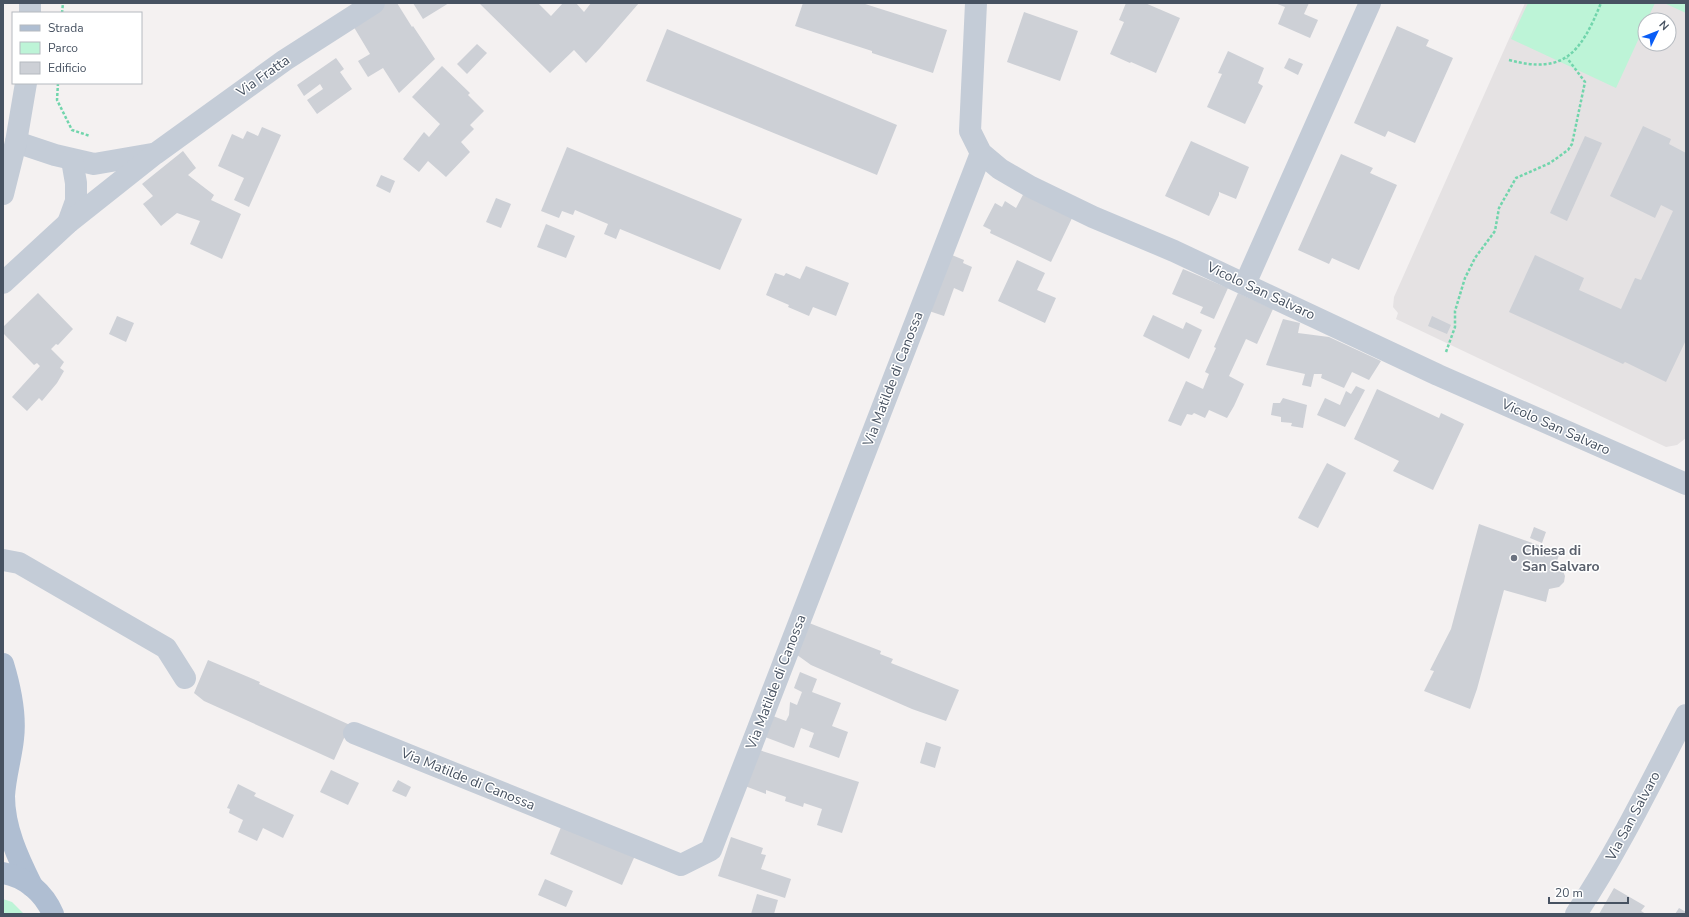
<svg xmlns="http://www.w3.org/2000/svg" width="1689" height="917" viewBox="0 0 1689 917" font-family="'Nunito Sans',sans-serif">
<style>
.education{fill:#e5e2e3;fill-rule:evenodd}
.green{fill:#bdf4d7}
.building{fill:#cdd0d6}
.lines{fill:none;stroke-linecap:round;stroke-linejoin:round}
.path{stroke:#71d5ac;stroke-width:2.5;stroke-dasharray:3 2;stroke-linecap:butt}
.minor{stroke:#c4ccd7;stroke-width:22}
.major{stroke:#afbed2;stroke-width:22}
.worship-dot{fill:#6b7280;stroke:#fff;stroke-width:1.5}
.labels{text-anchor:middle;dominant-baseline:central;stroke-width:3;stroke-linejoin:round;paint-order:stroke}
.street-label{font-size:14px;fill:#475261;stroke:#fff}
.worship-label{font-size:14px;font-weight:bold;fill:#5b616d;stroke:#fff;text-anchor:start}
</style>
<rect width="100%" height="100%" fill="#f4f1f1"/>
<path class="education" d="M1525 3H1686V438L1677 445 1666 447 1396 319 1398 313 1393 307 1394 297ZM1645 20H1669V44H1645Z"/>
<g class="green">
<polygon points="1528,3 1655,3 1647,20 1645,20 1645,25 1616,88 1511,39"/>
<polygon points="1664,3 1686,3 1686,13"/>
<polygon points="3,899 12,902 24,914 3,914"/>
</g>
<g class="building">
<polygon points="386,3 397,3 412,27 413,26 435,59 399,93 383,68 368,77 358,61 370,54 352,24"/>
<polygon points="413,3 449,3 423,19"/>
<polygon points="479,3 538,3 551,16 563,3 576,3 584,12 591,3 639,3 600,48 586,63 574,50 550,73"/>
<polygon points="803,3 862,3 947,30 933,73 872,53 872,51 795,26"/>
<polygon points="1126,3 1145,3 1180,18 1156,73 1131,62 1130,63 1110,54 1124,22 1119,20"/>
<polygon points="1275,3 1309,3 1304,14 1318,20 1310,38 1278,24 1285,7"/>
<polygon points="1024,12 1078,31 1060,81 1007,62"/>
<polygon points="1397,26 1429,40 1426,46 1453,58 1415,143 1388,131 1385,137 1354,123"/>
<polygon points="667,29 897,125 877,175 646,81"/>
<polygon points="477,44 487,53 467,74 457,64"/>
<polygon points="1228,51 1264,68 1258,83 1263,86 1245,124 1207,107 1222,74 1218,73"/>
<polygon points="336,58 344,69 340,72 352,89 317,114 307,100 323,89 320,84 304,96 297,85"/>
<polygon points="1289,58 1303,64 1298,75 1284,68"/>
<polygon points="442,66 470,93 468,95 484,111 470,125 474,129 461,142 470,152 446,177 428,161 419,172 403,159 424,132 429,137 440,124 412,97"/>
<polygon points="1643,126 1671,139 1669,144 1686,153 1686,340 1666,382 1625,362 1623,364 1509,312 1535,255 1584,278 1579,290 1621,309 1635,278 1641,280 1673,211 1661,205 1655,218 1610,196"/>
<polygon points="262,127 281,135 249,207 234,200 244,178 218,166 232,134 243,139 247,131 258,136"/>
<polygon points="1585,136 1602,143 1567,221 1550,213"/>
<polygon points="1191,141 1249,167 1236,199 1219,192 1219,195 1209,216 1165,196"/>
<polygon points="567,147 742,219 720,270 620,229 616,239 604,234 608,224 575,210 573,215 562,211 559,218 541,211"/>
<polygon points="183,151 196,168 188,175 214,195 211,200 241,214 222,259 190,244 200,221 177,213 161,226 143,204 153,196 142,184"/>
<polygon points="1341,154 1373,168 1370,173 1397,185 1359,270 1332,258 1329,264 1298,250"/>
<polygon points="381,175 395,181 390,193 376,186"/>
<polygon points="1025,191 1073,216 1051,262 990,233 991,230 983,226 995,203 1002,207 1005,201 1016,208"/>
<polygon points="496,198 511,204 501,228 486,222"/>
<polygon points="546,224 575,236 566,258 537,247"/>
<polygon points="947,253 964,260 963,263 972,267 963,292 954,288 944,316 926,310"/>
<polygon points="1017,260 1045,273 1037,290 1056,298 1045,323 998,301"/>
<polygon points="806,266 849,283 836,316 813,307 809,316 788,307 789,305 766,295 775,273 784,276 786,273 800,279"/>
<polygon points="1183,269 1228,288 1214,319 1200,313 1203,307 1172,294"/>
<polygon points="38,293 73,329 58,345 56,344 51,349 64,362 60,368 64,371 57,383 42,401 39,398 27,411 12,397 40,366 37,363 34,365 3,333 3,327"/>
<polygon points="1238,293 1273,309 1257,344 1246,339 1229,376 1244,384 1234,406 1227,418 1209,410 1205,418 1194,413 1192,415 1187,414 1181,426 1168,421 1186,381 1203,389 1209,374 1205,372 1216,348 1214,347"/>
<polygon points="1153,315 1183,329 1186,322 1202,330 1189,359 1143,336"/>
<polygon points="117,316 134,323 126,342 109,334"/>
<polygon points="1432,316 1451,325 1447,334 1428,326"/>
<polygon points="1283,319 1300,323 1298,333 1329,337 1381,361 1369,380 1352,372 1344,388 1321,378 1322,374 1314,374 1311,387 1302,385 1305,374 1266,365"/>
<polygon points="1356,386 1365,390 1345,427 1317,415 1325,398 1340,405 1346,391 1351,394"/>
<polygon points="1377,389 1439,418 1441,413 1464,424 1433,490 1393,471 1399,461 1354,439"/>
<polygon points="1283,398 1307,405 1303,428 1291,426 1292,423 1281,422 1281,417 1271,415 1273,403 1280,403"/>
<polygon points="1327,463 1346,473 1318,528 1298,518"/>
<polygon points="1479,524 1560,553 1556,563 1561,566 1565,576 1564,582 1559,587 1549,589 1546,602 1504,590 1477,689 1470,709 1424,691 1434,671 1430,670 1451,629"/>
<polygon points="1534,527 1546,532 1542,543 1530,538"/>
<polygon points="804,621 881,651 880,654 893,659 891,663 959,690 946,721 912,709 811,665 793,652"/>
<polygon points="208,660 260,682 259,684 350,725 334,760 204,701 194,693"/>
<polygon points="800,672 817,679 812,692 841,703 832,726 848,732 839,758 809,747 814,733 801,728 794,748 765,737 773,716 786,721 789,715 790,702 797,705 802,692 794,688"/>
<polygon points="926,742 941,747 935,768 920,763"/>
<polygon points="759,750 859,782 842,833 817,825 822,809 804,803 803,807 785,801 786,797 766,790 766,794 745,786"/>
<polygon points="331,770 359,783 348,805 320,792"/>
<polygon points="398,780 411,787 406,797 392,791"/>
<polygon points="238,784 256,793 254,796 294,815 283,838 263,828 257,841 238,832 243,820 229,813 230,809 227,808"/>
<polygon points="564,820 637,851 622,885 550,854"/>
<polygon points="731,837 763,848 761,854 766,855 761,869 791,879 785,898 718,876"/>
<polygon points="545,879 573,891 566,907 538,895"/>
<polygon points="1614,888 1645,906 1641,911 1646,914 1599,914"/>
<polygon points="757,894 778,900 774,914 751,914"/>
<polygon points="1679,908 1686,912 1686,914 1675,914"/>
</g>
<g class="lines">
<g class="path">
<polyline points="62,13 63,3"/>
<path d="M1509 60C1565 75 1581 52 1601 3"/>
<polyline points="58,83 57,100 72,130 90,136"/>
<polyline points="1446,352 1455,327 1455,311 1465,278 1475,258 1495,231 1499,208 1516,178 1550,163 1568,150 1572,144 1585,82 1567,58"/>
</g>
<g class="minor">
<polyline points="976,3 970,131 981,153 1000,169 1031,187 1093,217 1174,251 1438,375 1686,484"/>
<polyline points="30,13 30,3"/>
<polyline points="16,142 55,155 94,164 152,154"/>
<polyline points="3,194 16,142 26,83"/>
<polyline points="68,223 76,201 76,183 72,160"/>
<polyline points="3,283 68,223 155,154 285,60 374,3"/>
<polyline points="1245,284 1370,3"/>
<polyline points="3,560 19,563 166,648 185,678"/>
<polyline points="354,733 681,865 711,850 981,153"/>
<path d="M1576 914C1618 851 1651 782 1686 715"/>
</g>
<g class="major">
<path d="M3 664C10 687 16 715 13 739 11 758 5 777 4 796 4 828 18 858 32 886"/>
<path d="M3 873C26 877 44 893 53 914"/>
</g>
</g>
<circle class="worship-dot" cx="1514" cy="558" r="4"/>
<g class="labels">
<g class="street-label">
<text transform="translate(263 76) rotate(-35)">Via Fratta</text>
<text transform="translate(1261 291) rotate(25)">Vicolo San Salvaro</text>
<text transform="translate(893 379) rotate(-69)">Via Matilde di Canossa</text>
<text transform="translate(1556 427) rotate(24)">Vicolo San Salvaro</text>
<text transform="translate(776 682) rotate(-69)">Via Matilde di Canossa</text>
<text transform="translate(468 779) rotate(22)">Via Matilde di Canossa</text>
<text transform="translate(1633 816) rotate(-62)">Via San Salvaro</text>
</g>
<g class="worship-label">
<text x="1522" y="550">Chiesa di<tspan x="1522" dy="16">San Salvaro</tspan></text>
</g>
</g>
<rect width="1689" height="917" fill="none" stroke="#475261" stroke-width="8"/>
<rect x="12" y="12" width="130" height="72" fill="#ffffff" stroke="#b5bac0"/>
<rect x="20" y="25" width="20" height="6" fill="#afbed2" stroke="#b5bac0"/>
<text x="48" y="32" font-size="12" fill="#475261">Strada</text>
<rect x="20" y="42" width="20" height="12" fill="#bdf4d7" stroke="#b5bac0"/>
<text x="48" y="52" font-size="12" fill="#475261">Parco</text>
<rect x="20" y="62" width="20" height="12" fill="#cdd0d6" stroke="#b5bac0"/>
<text x="48" y="72" font-size="12" fill="#475261">Edificio</text>
<g transform="translate(1657 32) rotate(47)"><circle r="19" fill="#ffffff" stroke="#b5bac0"/>
<path d="M0-3L7 15L0 10L-7 15Z" fill="#095df6"/>
<text y="-6" font-size="11" font-weight="bold" text-anchor="middle" fill="#475261">N</text>
</g>
<path d="M1549 897v6h79v-6" fill="none" stroke="#475261" stroke-width="2"/>
<text x="1555" y="897" font-size="12" fill="#475261" stroke="#ffffff" stroke-width="3" paint-order="stroke">20 m</text>
</svg>
